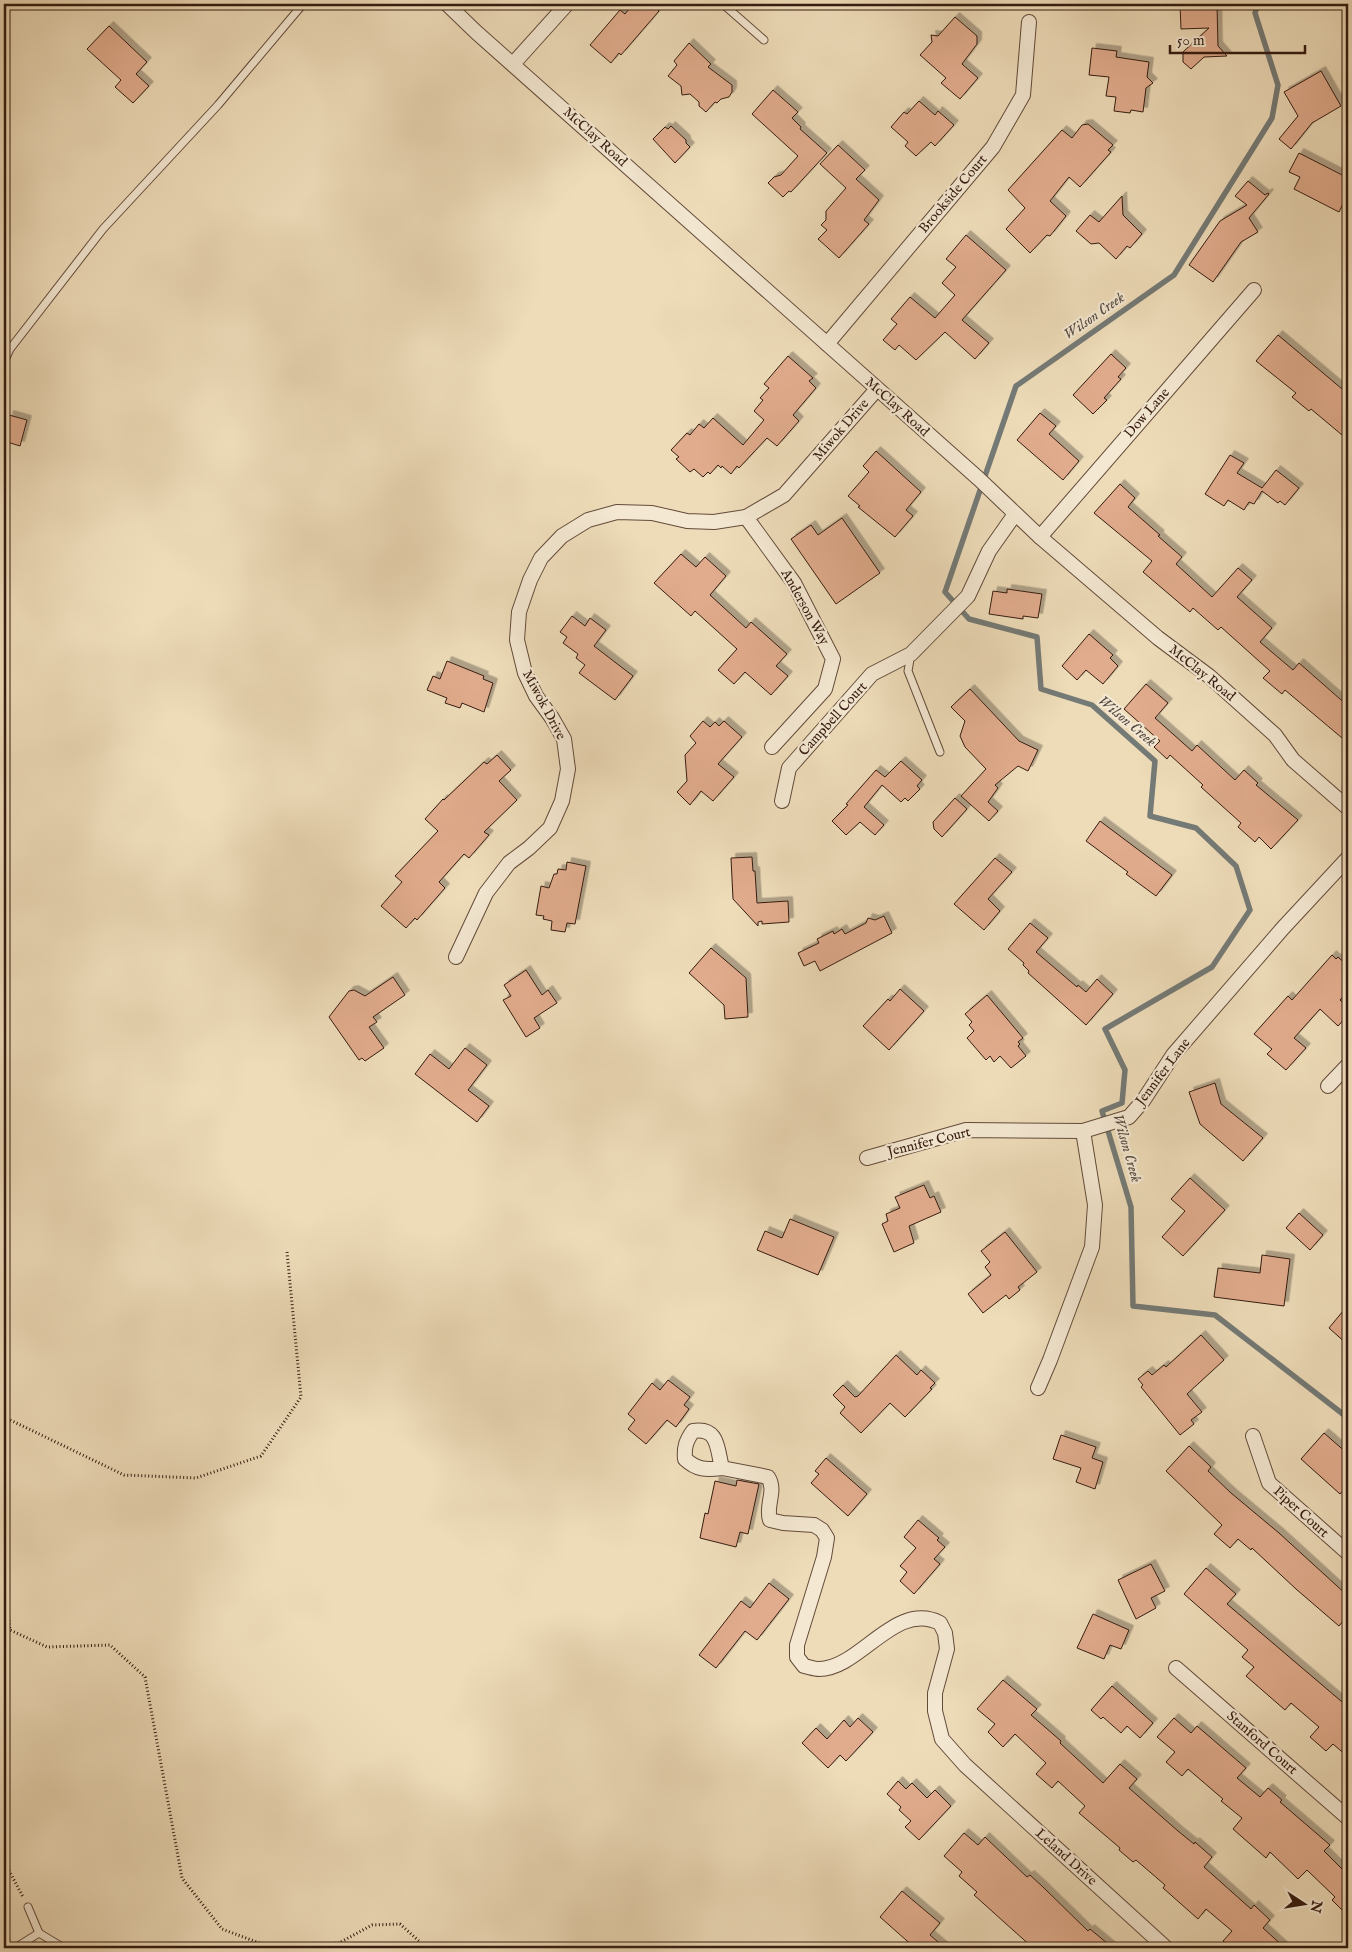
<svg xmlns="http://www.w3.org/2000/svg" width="1352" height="1952" viewBox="0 0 1352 1952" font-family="'IM FELL English',serif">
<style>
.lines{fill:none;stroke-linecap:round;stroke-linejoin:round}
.stream{stroke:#747a76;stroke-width:5.5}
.building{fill:#e1ac8d;stroke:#351b10;filter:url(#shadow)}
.service-casing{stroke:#634b3a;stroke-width:9}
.minor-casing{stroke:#634b3a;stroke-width:16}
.path{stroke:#351b10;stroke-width:3;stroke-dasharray:1 2.5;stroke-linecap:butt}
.service{stroke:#f4e8d2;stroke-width:7}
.minor{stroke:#f4e8d2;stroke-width:14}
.labels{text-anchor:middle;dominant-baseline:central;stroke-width:4.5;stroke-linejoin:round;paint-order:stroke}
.street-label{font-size:14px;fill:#351b10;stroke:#f4e8d2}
.water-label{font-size:15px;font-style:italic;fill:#544a43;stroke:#f4e8d2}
</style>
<defs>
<filter id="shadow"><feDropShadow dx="4.5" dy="-4.5" stdDeviation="0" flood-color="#0004"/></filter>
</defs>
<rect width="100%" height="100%" fill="#eedcb9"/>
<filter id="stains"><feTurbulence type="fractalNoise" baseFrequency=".004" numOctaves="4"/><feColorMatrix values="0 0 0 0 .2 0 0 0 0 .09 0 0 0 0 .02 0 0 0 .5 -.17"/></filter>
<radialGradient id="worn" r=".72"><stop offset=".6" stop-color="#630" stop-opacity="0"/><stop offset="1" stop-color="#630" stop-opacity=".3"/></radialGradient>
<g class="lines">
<polyline class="stream" points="1258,4 1255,13 1278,85 1272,118 1174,275 1016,386 945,592 969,619 1037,637 1041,689 1092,705 1155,761 1150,816 1196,828 1236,866 1250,910 1212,967 1105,1029 1125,1070 1122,1103 1102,1111 1131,1207 1133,1306 1215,1315 1348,1418"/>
</g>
<g class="building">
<polygon points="633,4 651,4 659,11 621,55 619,53 611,63 590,45 620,10 625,14"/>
<polygon points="1180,4 1217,5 1218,46 1227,56 1204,57 1191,69 1183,62 1183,52 1209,28 1181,29"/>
<polygon points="955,17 977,36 977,44 962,64 978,78 960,99 941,83 946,78 920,55 932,42 931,35 938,36"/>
<polygon points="109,26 147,62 136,74 149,86 133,103 115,87 121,80 87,49"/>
<polygon points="689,43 711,64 708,67 732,85 732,92 729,97 721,99 717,103 715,102 706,112 699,106 699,102 690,94 682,95 681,86 668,76 677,65 674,61"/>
<polygon points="1092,48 1117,51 1116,57 1149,62 1147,77 1153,83 1146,88 1143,112 1131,110 1130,113 1114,111 1116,97 1106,96 1109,77 1089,75"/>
<polygon points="1321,71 1341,106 1312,123 1291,149 1279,139 1298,116 1284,92"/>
<polygon points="773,90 798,112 792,118 801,127 800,129 827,153 791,192 789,191 783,197 768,183 774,177 781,175 798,156 752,114"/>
<polygon points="919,101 935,115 938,111 954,125 935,146 931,142 916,156 905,146 908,142 891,127 904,112 907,114"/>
<polygon points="1088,124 1113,145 1108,150 1111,152 1080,187 1069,177 1050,201 1066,216 1050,236 1047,235 1030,253 1006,229 1025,208 1008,190 1062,130 1072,138 1082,125"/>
<polygon points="671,126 686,140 686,143 690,147 675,163 653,139 665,127 668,129"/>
<polygon points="838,145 865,170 856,179 879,200 864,220 869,224 839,258 818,239 827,230 821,225 826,220 826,211 846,188 820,164"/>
<polygon points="1299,153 1348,178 1348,193 1339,212 1294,189 1300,177 1289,172"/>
<polygon points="1248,181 1265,195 1268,193 1269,194 1249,218 1258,232 1241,242 1213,282 1189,265 1220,221 1247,205 1235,196"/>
<polygon points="1122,196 1123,215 1142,234 1130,248 1127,246 1116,259 1099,243 1091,244 1076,231 1090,215 1099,222"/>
<polygon points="966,235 1006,270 962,320 989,343 975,359 945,332 916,360 899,345 895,350 883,340 897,324 891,319 910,297 935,318 955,295 942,283 956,267 946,259"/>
<polygon points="1278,335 1348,394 1348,440 1311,409 1309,411 1292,397 1296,393 1256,361"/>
<polygon points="1111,354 1126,368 1118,377 1121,379 1104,398 1107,400 1093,414 1073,395"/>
<polygon points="788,356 813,378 809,381 816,388 793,415 799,421 777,446 767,438 739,468 737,466 731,474 722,466 721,468 718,465 710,474 708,472 703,477 694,469 690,472 676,459 679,457 671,450 687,433 690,435 699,424 704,428 713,418 743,445 764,420 754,411 763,400 760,398 769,388 764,384"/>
<polygon points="1040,413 1056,426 1049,434 1079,461 1063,480 1017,440"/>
<polygon points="9,415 27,420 20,446 4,441"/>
<polygon points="876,451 921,492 906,510 913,516 895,537 858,507 860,506 848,496 869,472 863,466"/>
<polygon points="1230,455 1244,463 1237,473 1262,488 1276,470 1299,488 1285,505 1280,501 1278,503 1262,491 1254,504 1249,502 1244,510 1228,500 1224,506 1205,494"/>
<polygon points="1120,484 1135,498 1128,507 1160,535 1158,536 1182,557 1176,564 1212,597 1238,568 1252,580 1237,597 1272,628 1260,642 1293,670 1299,663 1348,706 1348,743 1285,690 1282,694 1263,678 1270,671 1221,627 1218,630 1193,608 1190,612 1143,572 1152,561 1094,513"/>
<polygon points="842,518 880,573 836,604 791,539 811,525 818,535"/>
<polygon points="681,554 696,567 705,557 726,576 710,595 746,628 751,622 787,654 776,666 788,676 771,695 745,672 734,684 718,670 737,649 695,611 691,616 654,583"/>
<polygon points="1007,589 1042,594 1038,618 1023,616 1023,619 989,614 993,591 1007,593"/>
<polygon points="572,616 585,626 590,618 606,630 594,646 633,676 615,700 579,673 585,665 576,658 578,654 563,643 567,637 560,632"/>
<polygon points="1089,634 1113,655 1110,658 1118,666 1103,684 1086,670 1077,680 1062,666"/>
<polygon points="447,661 484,676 483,679 493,683 484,712 462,703 460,708 445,703 447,698 427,690 433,676 440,679"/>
<polygon points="1146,684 1168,703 1155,718 1192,751 1197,745 1235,780 1244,770 1258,783 1256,785 1298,820 1271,849 1259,837 1255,842 1238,827 1241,823 1201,787 1203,785 1170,755 1167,759 1154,747 1160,741 1124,709"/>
<polygon points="970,689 1019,741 1038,750 1028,771 1018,766 995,785 998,788 988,802 998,811 989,821 961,796 986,769 965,747 960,736 965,721 951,707"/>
<polygon points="703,721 710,727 715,722 719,726 724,721 742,737 718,764 734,777 713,801 701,791 690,805 677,792 687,781 685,755 696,743 690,736"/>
<polygon points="497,755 511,770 499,781 517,800 484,832 489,835 469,858 464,854 439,882 445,888 417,920 415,918 406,928 381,906 402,882 395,876 438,831 425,819 443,799 444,800 484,762 487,764"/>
<polygon points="901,761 922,780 917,786 920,789 908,801 905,798 901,802 882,785 864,807 884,825 875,835 860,822 846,835 832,821 848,805 846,804 876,770 885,777"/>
<polygon points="955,798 967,809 942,837 934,829 933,822"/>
<polygon points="1100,821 1172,875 1156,896 1126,874 1128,872 1086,841"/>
<polygon points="752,857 753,871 755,871 757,903 788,901 789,922 762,924 762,921 758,922 758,926 733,899 731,858"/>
<polygon points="995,858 1012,872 988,899 1000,911 984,930 954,904"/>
<polygon points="567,862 586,866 575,924 567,923 565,932 551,930 552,921 543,919 544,916 536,915 541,886 549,888 554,874 557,874 558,869 566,870"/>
<polygon points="884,916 892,933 820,971 815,961 804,966 798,953 819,943 817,939 833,931 834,934 842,929 845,934 866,923 868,918 875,920"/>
<polygon points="1030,923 1048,938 1036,952 1077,987 1078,985 1086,992 1097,979 1113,994 1086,1025 1028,973 1029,971 1023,965 1024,963 1008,949"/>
<polygon points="711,948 746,978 748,1017 725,1019 724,1005 689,973"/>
<polygon points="1332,955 1336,959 1338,957 1348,966 1348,991 1340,1000 1348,1007 1348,1015 1338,1026 1320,1009 1294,1038 1306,1048 1286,1070 1267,1054 1272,1049 1254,1034 1288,996 1292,1000"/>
<polygon points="526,970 542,995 548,990 557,1003 534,1018 540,1028 526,1037 503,1000 511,996 504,985"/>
<polygon points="393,977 405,995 373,1017 377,1022 369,1027 384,1048 365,1061 362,1058 359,1060 329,1017 349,991 354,990 365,996"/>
<polygon points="900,989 924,1011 889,1050 863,1026 888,999 890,1001"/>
<polygon points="987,995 1023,1038 1018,1042 1020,1044 1018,1046 1026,1056 1011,1068 1000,1056 994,1062 990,1056 986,1060 967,1038 974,1031 969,1025 972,1022 965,1014"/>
<polygon points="465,1048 487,1065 468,1090 489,1106 477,1122 415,1074 430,1054 449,1069"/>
<polygon points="1215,1083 1221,1104 1263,1138 1243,1161 1200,1124 1189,1092"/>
<polygon points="1190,1178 1225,1210 1183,1256 1162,1237 1185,1211 1171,1199"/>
<polygon points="924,1185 930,1198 934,1196 941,1212 909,1226 914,1243 894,1252 882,1224 888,1221 886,1214 900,1208 895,1197"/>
<polygon points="1299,1213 1323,1235 1310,1250 1286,1228"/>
<polygon points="790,1219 834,1237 818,1275 757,1250 765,1231 782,1238"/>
<polygon points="1005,1232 1037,1272 1018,1287 1020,1290 1009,1299 1006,1295 983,1313 968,1294 991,1275 985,1267 990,1262 981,1251"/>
<polygon points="1262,1255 1290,1259 1284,1306 1214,1297 1218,1268 1260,1273"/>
<polygon points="1348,1305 1348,1345 1329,1328"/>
<polygon points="1201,1335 1224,1360 1187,1394 1202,1412 1191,1420 1194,1424 1180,1435 1141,1387 1143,1385 1138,1379 1148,1371 1152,1375 1164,1365 1166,1367"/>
<polygon points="896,1355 917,1375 921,1370 935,1383 930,1388 932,1389 905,1417 890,1403 861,1433 840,1413 845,1407 833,1395 843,1385 855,1397 858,1396"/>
<polygon points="668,1380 690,1397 684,1405 689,1409 676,1427 667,1420 646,1444 628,1429 635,1420 628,1414 652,1383 660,1390"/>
<polygon points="1324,1433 1348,1454 1348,1485 1340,1494 1301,1459"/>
<polygon points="1061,1435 1096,1447 1092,1458 1103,1462 1095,1489 1076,1482 1081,1468 1053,1459"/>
<polygon points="1189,1446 1211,1467 1208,1471 1231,1493 1279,1533 1348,1596 1348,1615 1339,1626 1296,1589 1252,1548 1251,1550 1238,1539 1230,1548 1214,1534 1222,1525 1166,1471"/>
<polygon points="826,1458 867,1494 848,1516 811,1483 819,1474 815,1471"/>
<polygon points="737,1480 759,1484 748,1534 740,1532 736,1547 700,1538 705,1513 708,1514 715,1481 736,1486"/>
<polygon points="918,1520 939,1538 937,1540 945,1547 934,1559 940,1564 914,1594 900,1581 907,1572 900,1566 916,1548 904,1537"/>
<polygon points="1151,1564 1165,1591 1151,1598 1156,1608 1136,1619 1118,1580"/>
<polygon points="1206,1568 1236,1594 1227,1604 1348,1707 1348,1757 1333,1744 1326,1751 1310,1737 1319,1727 1291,1703 1285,1710 1246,1676 1254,1667 1242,1657 1248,1650 1184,1594"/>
<polygon points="769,1583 789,1599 757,1640 745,1631 716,1668 699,1655 741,1601 750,1608"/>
<polygon points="1093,1614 1129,1630 1121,1649 1110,1645 1104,1659 1077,1648"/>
<polygon points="1003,1680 1037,1709 1031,1715 1061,1741 1060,1743 1103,1783 1120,1764 1137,1779 1129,1788 1178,1831 1194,1844 1195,1842 1212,1857 1204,1867 1251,1909 1254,1905 1270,1920 1263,1928 1285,1948 1232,1948 1223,1941 1232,1931 1206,1909 1198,1919 1163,1888 1165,1885 1136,1860 1133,1862 1119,1850 1120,1848 1079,1813 1085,1806 1058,1781 1052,1788 1036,1774 1046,1763 1015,1734 1003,1747 988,1732 995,1724 977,1709"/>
<polygon points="1112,1686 1153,1723 1140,1738 1127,1726 1121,1733 1103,1717 1101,1719 1091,1710"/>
<polygon points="858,1718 873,1732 846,1761 840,1755 828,1768 802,1743 816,1728 827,1739 844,1720 850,1727"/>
<polygon points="1174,1718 1191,1733 1197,1726 1246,1768 1237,1778 1260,1797 1268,1788 1282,1800 1280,1802 1330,1845 1324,1851 1348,1875 1348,1916 1332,1900 1335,1897 1307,1870 1298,1879 1270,1852 1266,1858 1233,1829 1242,1818 1221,1801 1223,1799 1188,1769 1182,1776 1166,1762 1175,1752 1157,1737"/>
<polygon points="898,1781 906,1789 912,1783 927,1798 935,1790 951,1806 919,1840 905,1827 911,1821 899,1810 901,1807 887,1794"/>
<polygon points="964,1833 978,1845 985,1837 1027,1877 1030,1875 1043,1887 1088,1931 1090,1929 1113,1948 1033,1948 974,1895 977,1892 959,1876 962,1872 944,1856"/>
<polygon points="902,1891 940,1923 930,1935 945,1948 915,1948 880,1917"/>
</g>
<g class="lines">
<g class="service-casing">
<g id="service">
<polyline points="723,4 764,40"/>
<polyline points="4,362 10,349 103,229 218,105 303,4"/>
<polyline points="911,654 908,671 940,752"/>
<polyline points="28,1907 39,1933"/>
<polyline points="15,1948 39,1933 64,1948"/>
</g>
</g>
<g class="minor-casing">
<g id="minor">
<polyline points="447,4 476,32 979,479 1040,537 1158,638 1209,676 1275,735 1293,760 1348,808"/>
<polyline points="513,64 567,4"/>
<polyline points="827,344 993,147 1023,95 1029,22"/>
<polyline points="746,517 794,583 833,659 825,689 772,747"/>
<polyline points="1040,537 1254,290"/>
<polyline points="782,801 789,768 872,674 911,654 968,596 989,551 1015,514"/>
<polyline points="456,957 486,893 509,863 529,848 550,828 562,801 568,769 564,739 552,718 536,696 525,673 517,640 519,612 530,580 541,558 562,536 588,520 617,512 652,513 687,521 714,522 746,517 784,495 877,389"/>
<polyline points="1328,1086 1348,1065"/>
<polyline points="867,1158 966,1130 1083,1131"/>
<polyline points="1038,1388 1050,1360 1092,1247 1095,1205 1083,1131 1129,1117 1143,1101 1173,1055 1283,928 1348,858"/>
<polyline points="1253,1436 1269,1483 1348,1553"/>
<path d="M722 1468C706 1470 697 1470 685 1459 684 1447 686 1441 693 1431 719 1427 717 1449 722 1468L768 1477C777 1491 765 1505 770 1520L783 1523 814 1525 822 1530 827 1538 824 1557 797 1645V1657L804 1666C809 1667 815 1669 819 1669 860 1669 895 1600 940 1623L945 1633 947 1649 935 1693V1711L942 1739 965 1765 1166 1948"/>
<polyline points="1176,1668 1348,1818"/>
</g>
</g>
<g class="path">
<polyline points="4,1417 124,1475 196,1478 261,1456 301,1397 287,1252"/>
<polyline points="4,1575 10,1630 47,1647 110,1645 145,1677 182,1878 222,1929 270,1947 339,1943 372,1925 400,1924 420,1942 418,1948"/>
<polyline points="4,1861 23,1897"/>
</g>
<use href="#service" class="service"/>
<use href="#minor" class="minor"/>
</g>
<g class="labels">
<g class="street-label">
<text transform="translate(595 137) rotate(42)">McClay Road</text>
<text transform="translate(953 194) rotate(-50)">Brookside Court</text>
<text transform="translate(897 407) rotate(42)">McClay Road</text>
<text transform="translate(1147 413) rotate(-49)">Dow Lane</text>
<text transform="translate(841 430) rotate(-49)">Miwok Drive</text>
<text transform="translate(805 607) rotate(61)">Anderson Way</text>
<text transform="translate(1202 673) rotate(39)">McClay Road</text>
<text transform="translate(544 705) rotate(62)">Miwok Drive</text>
<text transform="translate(833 719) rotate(-48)">Campbell Court</text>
<text transform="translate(1163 1072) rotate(-53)">Jennifer Lane</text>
<text transform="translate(929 1142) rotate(-14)">Jennifer Court</text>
<text transform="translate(1301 1512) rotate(42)">Piper Court</text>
<text transform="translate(1262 1743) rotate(41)">Stanford Court</text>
<text transform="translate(1066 1857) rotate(42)">Leland Drive</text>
</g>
<g class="water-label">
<text transform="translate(1094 316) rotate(-35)">Wilson Creek</text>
<text transform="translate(1127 721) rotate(40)">Wilson Creek</text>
<text transform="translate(1127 1148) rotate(74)">Wilson Creek</text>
</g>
</g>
<rect width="1352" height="1952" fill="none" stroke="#eedcb9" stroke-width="20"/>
<rect x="5" y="5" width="1342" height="1942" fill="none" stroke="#351b10" stroke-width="2.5"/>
<rect x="10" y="10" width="1332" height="1932" fill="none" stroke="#351b10"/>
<g transform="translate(1304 1904) rotate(102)" stroke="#f4e8d2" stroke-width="4" paint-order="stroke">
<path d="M0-4L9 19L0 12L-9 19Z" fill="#351b10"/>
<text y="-8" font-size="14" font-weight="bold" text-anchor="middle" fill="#351b10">N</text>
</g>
<path d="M1170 45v8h135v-8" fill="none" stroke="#351b10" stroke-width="2.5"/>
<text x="1177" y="45" font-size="15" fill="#351b10" stroke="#f4e8d2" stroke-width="4" paint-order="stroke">50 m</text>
<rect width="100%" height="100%" filter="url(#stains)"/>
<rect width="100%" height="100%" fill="url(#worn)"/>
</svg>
